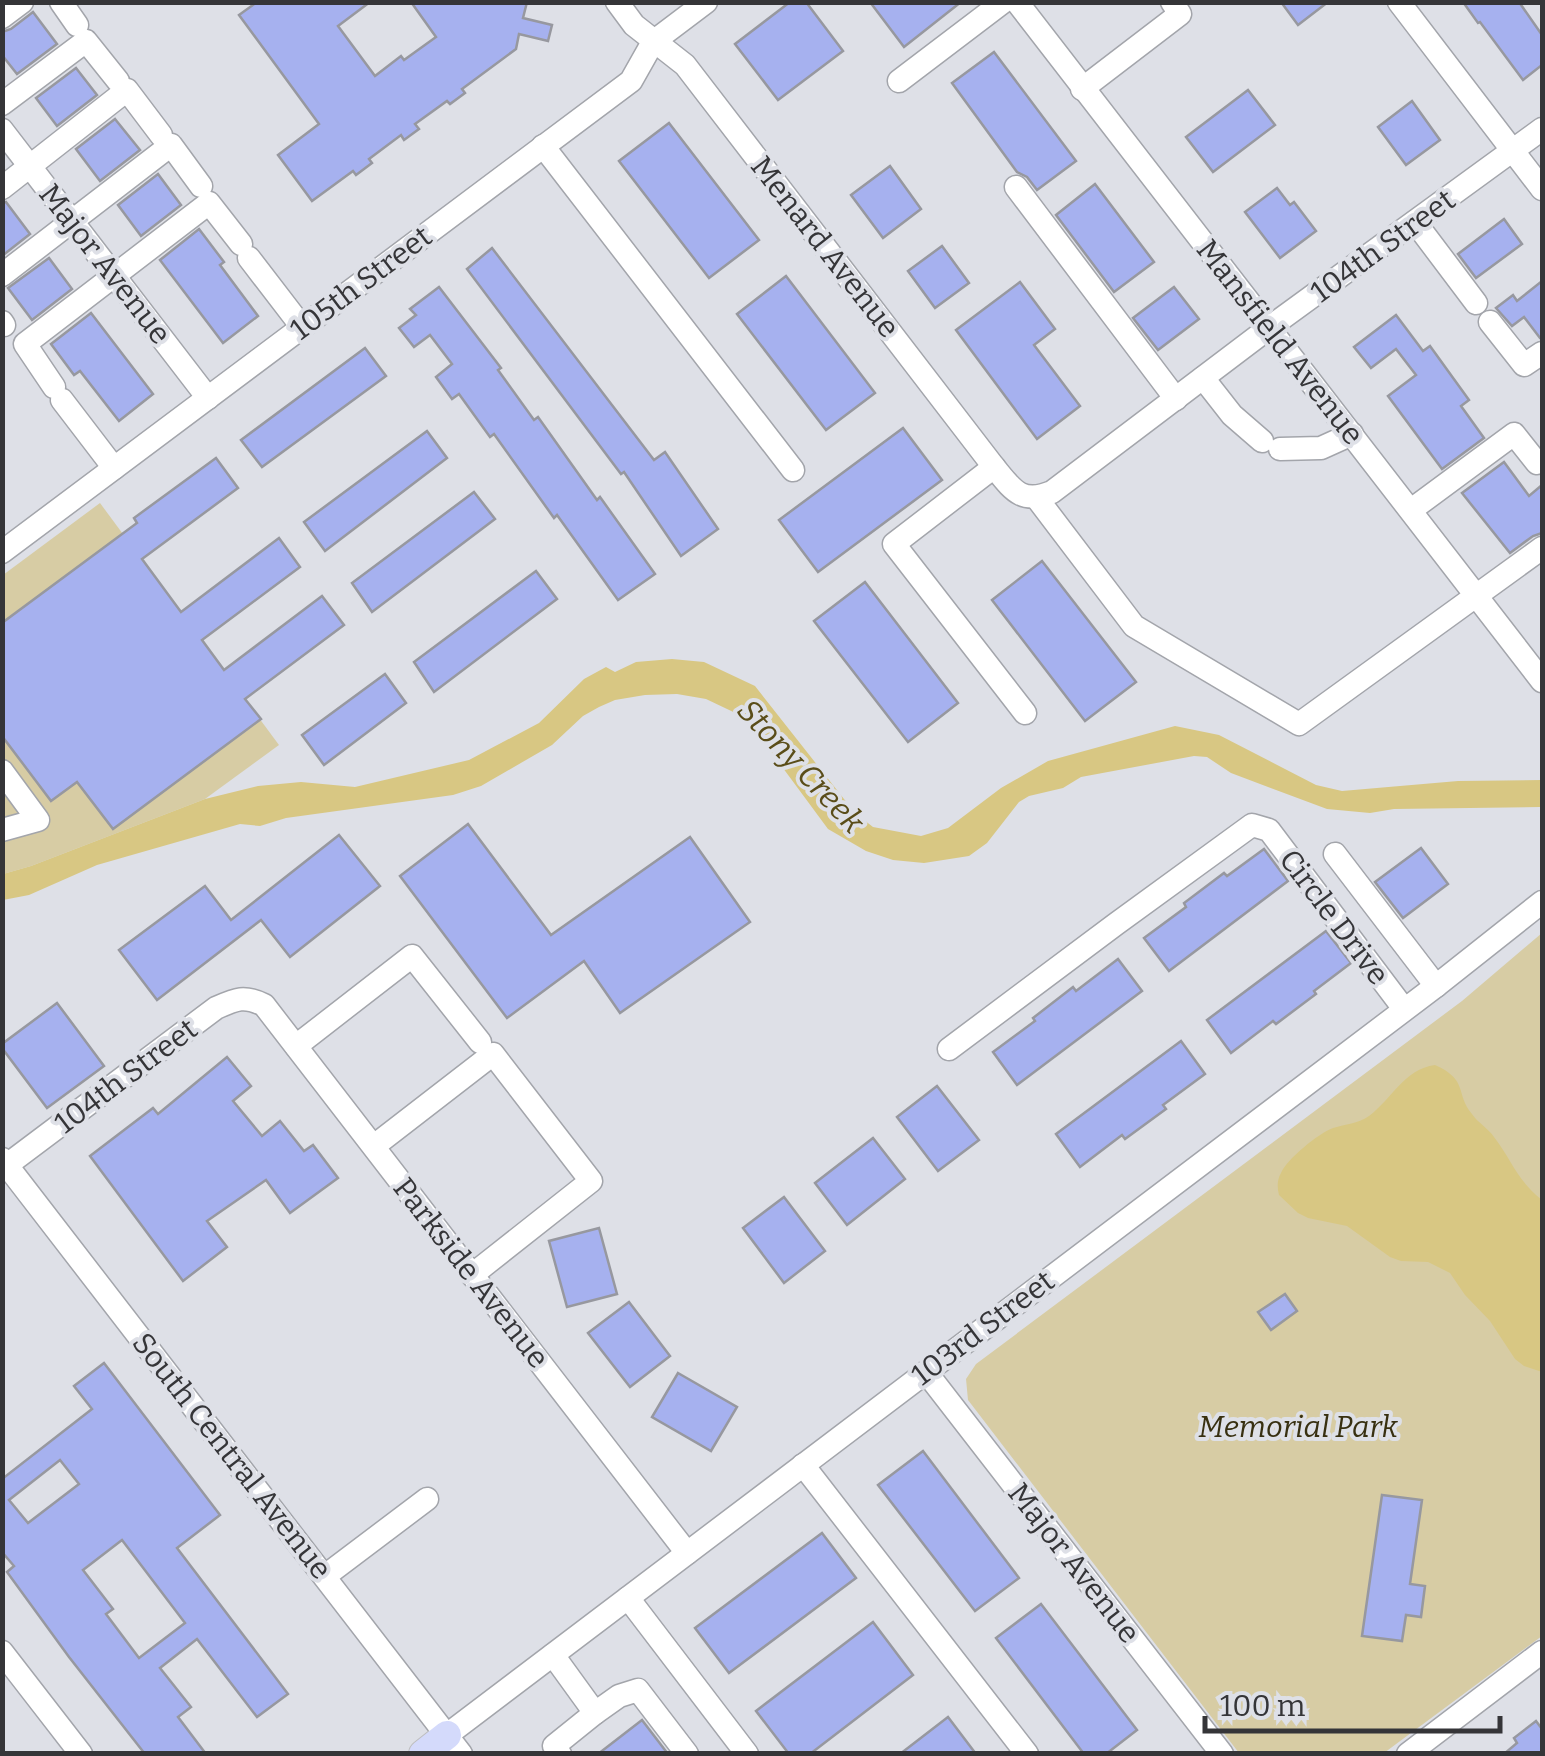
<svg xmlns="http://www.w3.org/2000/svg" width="1545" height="1756" viewBox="0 0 1545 1756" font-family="Bitter,serif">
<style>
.green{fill:#d7cca4}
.water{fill:#d8c783}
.building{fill:#a6b1ef;stroke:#97989f;stroke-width:2.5;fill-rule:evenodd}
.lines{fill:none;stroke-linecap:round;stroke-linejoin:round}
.minor-casing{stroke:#a3a5ab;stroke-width:25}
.major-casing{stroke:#bebebf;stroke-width:30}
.minor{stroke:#fff;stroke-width:22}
.major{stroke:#d4dafb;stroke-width:28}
.labels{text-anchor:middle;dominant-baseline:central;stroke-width:8;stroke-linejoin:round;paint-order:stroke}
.street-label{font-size:30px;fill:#353538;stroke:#dee0e7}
.park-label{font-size:30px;font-style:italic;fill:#383011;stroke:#dee0e7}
.water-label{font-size:32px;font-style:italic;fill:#5a4d19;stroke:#dee0e7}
</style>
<rect width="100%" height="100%" fill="#dee0e7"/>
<g class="green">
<polygon points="100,503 279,745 205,799 31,866 3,874 3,575"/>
<polygon points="1542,933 1542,1636 1384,1753 1239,1753 968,1400 966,1379 976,1364 1462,1001"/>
</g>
<g class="water">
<polygon points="672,659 704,662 755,686 855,813 873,827 921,836 948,828 1001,788 1048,761 1175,726 1219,735 1316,785 1342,791 1458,781 1542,780 1542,805 1540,807 1394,809 1370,813 1327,809 1231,773 1207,757 1194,756 1081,777 1063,788 1029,796 1019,802 987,843 969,856 924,863 893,860 866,851 828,829 746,718 706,699 677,694 645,695 615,700 599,707 583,716 552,745 481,786 453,795 286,818 260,826 240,824 97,865 29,895 3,900 3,874 31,866 205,799 258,786 301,782 355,787 469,760 539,723 584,679 606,667 615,672 636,662"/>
<path d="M1435 1065C1469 1080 1455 1094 1472 1114 1478 1123 1488 1128 1494 1137 1513 1162 1516 1179 1542 1200V1372L1524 1366 1515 1359 1490 1321 1465 1295 1450 1273 1428 1262 1401 1261 1390 1257 1347 1226 1308 1218 1298 1213 1279 1195C1277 1187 1277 1180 1281 1173 1287 1159 1319 1133 1333 1128 1346 1124 1357 1124 1369 1116 1392 1099 1404 1069 1435 1065Z"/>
</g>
<g class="building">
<polygon points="257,2 370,2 338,26 375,76 401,56 404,60 436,37 411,2 527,2 523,18 552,25 548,41 519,34 516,49 462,89 465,93 450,104 447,101 415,124 419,129 404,140 401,135 369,159 372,163 356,175 353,171 312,201 278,155 319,124 239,15"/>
<polygon points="790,2 806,2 843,51 778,100 735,44"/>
<polygon points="870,2 961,2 904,47"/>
<polygon points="1281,2 1328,2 1298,25"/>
<polygon points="1463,2 1519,2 1542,35 1542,65 1523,80 1480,22 1478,23"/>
<polygon points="33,12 57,44 17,74 2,55 2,32 11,29"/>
<polygon points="994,52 1076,161 1037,190 1027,177 1017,172 952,83"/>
<polygon points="76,68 97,95 57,126 36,98"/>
<polygon points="1248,90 1275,125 1213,172 1186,137"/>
<polygon points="1412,101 1440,140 1406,165 1378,127"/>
<polygon points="115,119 140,150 100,181 76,149"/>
<polygon points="669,123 759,240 709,278 619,161"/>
<polygon points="890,166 921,209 883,238 851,195"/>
<polygon points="158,174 181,205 141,236 118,205"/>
<polygon points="1095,184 1154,262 1114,292 1056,215"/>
<polygon points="1277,188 1290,205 1294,202 1316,231 1280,258 1245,212"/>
<polygon points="6,202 30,234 2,256 2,203"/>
<polygon points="1504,219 1522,244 1476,278 1458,254"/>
<polygon points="199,229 224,262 220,265 258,316 223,343 160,260"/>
<polygon points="942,246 969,283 935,308 908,271"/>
<polygon points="492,248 654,460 665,452 718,529 681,556 624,472 621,474 467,269"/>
<polygon points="49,258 72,289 32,320 8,288"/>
<polygon points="786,276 875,393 826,430 737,314"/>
<polygon points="1542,281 1542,338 1540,338 1524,317 1512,326 1496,308 1513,295 1517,301"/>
<polygon points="1020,282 1055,329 1034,345 1080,406 1037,439 956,330"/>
<polygon points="439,287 501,368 498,370 534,420 538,417 597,500 600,497 655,574 618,600 557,515 554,518 494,434 490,437 459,394 452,399 436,377 452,364 430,335 414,347 399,328 416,315 410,309"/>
<polygon points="1174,287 1199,319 1158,350 1133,318"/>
<polygon points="91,313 153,394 119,421 80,371 74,375 51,344"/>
<polygon points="1396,315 1423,351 1430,346 1469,400 1461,406 1484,438 1442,469 1388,396 1416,375 1396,349 1371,368 1354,347"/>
<polygon points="365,348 386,376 262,467 241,440"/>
<polygon points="903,428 942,480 818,572 779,520"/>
<polygon points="427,431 447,458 325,551 304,522"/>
<polygon points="216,458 238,488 142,559 181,612 279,538 300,567 202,640 224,670 322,596 344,625 245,699 261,719 113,829 77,782 51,801 2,736 2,623 137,523 134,518"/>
<polygon points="1504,462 1529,496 1542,485 1542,533 1533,536 1510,553 1462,493"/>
<polygon points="474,492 495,519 372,612 352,583"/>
<polygon points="1042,561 1136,682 1085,721 992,600"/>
<polygon points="536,571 557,599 434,692 414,662"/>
<polygon points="865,582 958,703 908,742 814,621"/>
<polygon points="385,674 406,703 324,765 302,735"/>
<polygon points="468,824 551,935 690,837 750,922 620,1013 584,961 507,1018 400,876"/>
<polygon points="339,835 380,886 290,957 261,920 157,1000 119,950 205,886 231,920"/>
<polygon points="1421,848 1448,884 1403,918 1375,882"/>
<polygon points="1264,849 1288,881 1169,971 1144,938 1186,907 1184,903 1224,873 1227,876"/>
<polygon points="1326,931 1351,963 1314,991 1316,994 1276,1024 1273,1021 1231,1053 1207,1020"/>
<polygon points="1118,959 1142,991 1017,1085 993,1052 1035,1021 1033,1018 1073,987 1076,991"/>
<polygon points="57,1003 104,1066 47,1108 2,1048 2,1044"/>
<polygon points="1181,1041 1205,1074 1163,1105 1166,1109 1125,1139 1122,1135 1080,1167 1056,1134"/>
<polygon points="227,1057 251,1086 233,1101 262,1136 280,1121 304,1151 313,1145 338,1178 290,1213 266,1180 207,1221 227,1247 183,1281 90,1156 153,1108 158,1114"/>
<polygon points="937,1086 979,1140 938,1171 897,1117"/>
<polygon points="873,1138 905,1179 847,1225 815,1183"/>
<polygon points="784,1197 825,1251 784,1283 743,1228"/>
<polygon points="599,1228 617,1294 567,1307 549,1241"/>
<polygon points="1285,1294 1297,1311 1271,1330 1258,1312"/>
<polygon points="629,1302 670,1356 630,1387 588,1333"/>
<path d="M104 1363 220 1515 177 1548 288 1694 257 1717 197 1639 160 1668 191 1707 178 1717 206 1754H145L69 1657 7 1572 14 1566 2 1552V1479L92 1409 74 1386ZM60 1460 79 1484 28 1523 9 1500ZM122 1540 185 1623 139 1658 106 1614 113 1609 83 1570Z"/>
<polygon points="678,1373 737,1407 711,1451 652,1417"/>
<polygon points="923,1451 1019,1578 975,1611 878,1485"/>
<polygon points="1382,1495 1422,1500 1410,1584 1425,1586 1421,1617 1406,1615 1402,1641 1362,1636"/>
<polygon points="822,1533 856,1578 729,1673 695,1628"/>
<polygon points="1041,1604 1137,1730 1106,1754 1084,1754 996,1638"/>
<polygon points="873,1622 913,1675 810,1754 789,1754 756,1711"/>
<polygon points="948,1717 976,1754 900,1754"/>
<polygon points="642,1720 668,1754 598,1754"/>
<polygon points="1536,1721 1542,1729 1542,1754 1504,1754 1517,1743 1514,1738"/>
</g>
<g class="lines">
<g class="minor-casing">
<g id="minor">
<polyline points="61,2 77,25"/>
<path d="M617 2 634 25 685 65 994 467C1012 489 1021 505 1052 492L1270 327 1542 129"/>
<polyline points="1017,2 1542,681"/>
<polyline points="1399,2 1542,189"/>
<polyline points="2,17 22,2"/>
<polyline points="899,81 1003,2"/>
<polyline points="1082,89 1180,14 1172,2"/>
<polyline points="2,104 86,41 118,81"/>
<polyline points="2,130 208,398"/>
<polyline points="543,146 793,470"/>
<polyline points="1016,187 1176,399"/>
<polyline points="2,188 127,90 161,135"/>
<polyline points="1415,222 1476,303"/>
<polyline points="249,258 302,327"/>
<polyline points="2,275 171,145 201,186"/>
<polyline points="2,322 4,325"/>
<polyline points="1490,322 1524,365 1542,353"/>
<polyline points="1203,378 1232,415 1262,441"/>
<polyline points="54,387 25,344 209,203 241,244"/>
<polyline points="62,400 114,468"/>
<polyline points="1280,449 1321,448 1352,434"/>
<polyline points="994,467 894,544 1025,713"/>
<polyline points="1036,497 1134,626 1299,724 1542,548"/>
<polyline points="1411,510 1514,434 1537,463"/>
<polyline points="2,552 631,81 653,42 706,2"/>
<polyline points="2,771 38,820 2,830"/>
<polyline points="1335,854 1436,986"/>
<polyline points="296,1046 412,956 480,1042"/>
<polyline points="949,1049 1116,924 1252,825 1269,830 1404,1009"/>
<polyline points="374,1146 493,1054 591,1181 472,1275"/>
<polyline points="2,1159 461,1754"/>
<path d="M7 1165 216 1008C236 999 244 995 264 1005L687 1553"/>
<polyline points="926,1372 1222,1754"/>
<polyline points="803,1465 1027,1754"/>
<polyline points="325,1576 427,1499"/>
<polyline points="628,1598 747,1754"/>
<polyline points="2,1652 81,1754"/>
<polyline points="553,1655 595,1713 619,1696 638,1690 687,1754"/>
<polyline points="447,1735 1436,986 1542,902"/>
<polyline points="560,1754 554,1746 595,1713"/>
<polyline points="1408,1754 1542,1652"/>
</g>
</g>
<g class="major-casing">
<polyline id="major" points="423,1754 447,1735"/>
</g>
<use href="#minor" class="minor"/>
<use href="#major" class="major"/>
</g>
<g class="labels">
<g class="street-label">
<text transform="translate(1383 246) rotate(-36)">104th Street</text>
<text transform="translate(825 247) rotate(52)">Menard Avenue</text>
<text transform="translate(105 264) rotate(52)">Major Avenue</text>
<text transform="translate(361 283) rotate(-37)">105th Street</text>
<text transform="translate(1280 342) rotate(52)">Mansfield Avenue</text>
<text transform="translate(1334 917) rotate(53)">Circle Drive</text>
<text transform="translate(126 1076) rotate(-37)">104th Street</text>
<text transform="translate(471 1273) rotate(52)">Parkside Avenue</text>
<text transform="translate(983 1328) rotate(-37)">103rd Street</text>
<text transform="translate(232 1456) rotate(52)">South Central Avenue</text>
<text transform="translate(1074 1563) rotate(52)">Major Avenue</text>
</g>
<g class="park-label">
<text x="1298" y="1427">Memorial Park</text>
</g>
<g class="water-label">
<text transform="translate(801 766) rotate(47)">Stony Creek</text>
</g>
</g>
<rect width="1545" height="1756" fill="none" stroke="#353538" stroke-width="10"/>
<path d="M1205 1716v15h295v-15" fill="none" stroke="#353538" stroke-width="5"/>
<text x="1220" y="1716" font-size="30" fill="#353538" stroke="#dee0e7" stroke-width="8" paint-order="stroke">100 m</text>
</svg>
